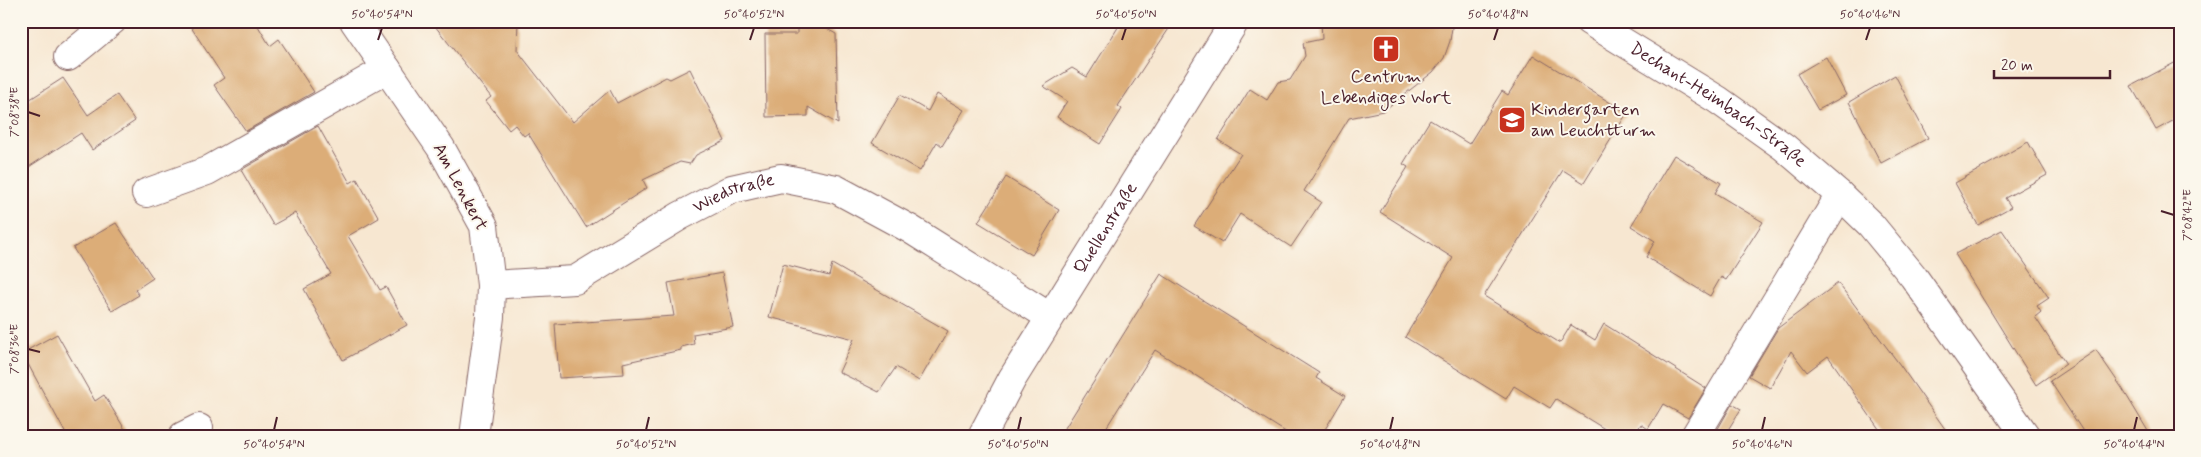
<svg xmlns="http://www.w3.org/2000/svg" width="2201" height="457" viewBox="0 0 2201 457" font-family="Mynerve,sans-serif">
<style>
.building{fill:#dcad78}
.lines{fill:none;stroke-linecap:round;stroke-linejoin:round}
.minor-casing{stroke:#876565;stroke-width:30}
.minor{stroke:#fff;stroke-width:28}
.ticks{fill:none;stroke:#4a1f2b;stroke-width:2}
.labels{text-anchor:middle;dominant-baseline:central;stroke-width:4;stroke-linejoin:round;paint-order:stroke}
.poi-label{font-size:18px;fill:#4a1f2b;stroke:#fbf7ec}
.street-label{font-size:18px;fill:#4a1f2b;stroke:#fbf7ec}
.neatline{fill:none;stroke:#4a1f2b;stroke-width:2}
.ticks-label{font-size:12px;text-anchor:middle;fill:#4a1f2b}
</style>
<rect width="100%" height="100%" fill="#fbf7ec"/>
<filter id="ink" filterUnits="userSpaceOnUse"><feTurbulence type="fractalNoise" baseFrequency=".02" numOctaves="2"/><feDisplacementMap in="SourceGraphic" scale="10" xChannelSelector="R" yChannelSelector="G"/><feConvolveMatrix kernelMatrix="1 2 1 2 8 2 1 2 1" color-interpolation-filters="sRGB"/></filter>
<filter id="wash" filterUnits="userSpaceOnUse"><feTurbulence type="fractalNoise" baseFrequency=".0096" numOctaves="4" result="noise"/><feDisplacementMap in="SourceGraphic" scale="20" xChannelSelector="R" yChannelSelector="G"/><feGaussianBlur stdDeviation="1.12" result="paint"/><feColorMatrix in="noise" values="0 0 0 0 0 0 0 0 0 0 0 0 0 0 0 0 0 1.4 0 .05"/><feComposite in="paint" operator="in"/></filter>
<g filter="url(#wash)">
<rect width="100%" height="100%" fill="#f7e7d1"/>
<g id="blocks">
<g class="building">
<polygon points="187,21 255,21 270,46 279,39 314,92 246,131 214,85 224,78"/>
<polygon points="431,21 518,21 517,50 573,122 610,90 617,103 666,77 670,79 690,69 725,141 696,155 690,164 680,162 643,180 647,188 586,227 528,133 524,136 515,125 509,130 486,101 491,97"/>
<polygon points="1122,21 1174,21 1118,106 1122,109 1100,144 1057,117 1067,101 1043,86 1072,68 1087,77"/>
<polygon points="1321,21 1453,21 1450,41 1444,58 1433,72 1383,111 1349,118 1304,191 1321,202 1291,247 1240,214 1222,243 1194,226 1241,154 1218,140 1250,89 1267,100 1278,82 1290,80 1305,56 1303,43 1322,39"/>
<polygon points="797,25 820,25 836,34 838,124 808,107 808,116 766,117 765,34 797,34"/>
<polygon points="1533,55 1627,113 1584,183 1563,170 1484,296 1560,343 1571,325 1595,340 1604,324 1706,388 1688,418 1663,404 1648,429 1641,424 1634,436 1616,436 1556,399 1550,408 1514,386 1506,399 1405,337 1453,258 1380,212 1408,167 1403,164 1430,120 1469,144 1502,91 1508,95"/>
<polygon points="1826,57 1846,95 1818,110 1797,74"/>
<polygon points="2180,60 2180,117 2156,130 2131,86"/>
<polygon points="1895,75 1928,138 1881,163 1849,102"/>
<polygon points="63,78 88,115 117,95 135,121 92,150 81,133 21,172 21,105"/>
<polygon points="937,94 964,110 942,146 937,142 920,171 872,143 900,95 928,111"/>
<polygon points="318,126 350,183 357,179 379,218 348,236 380,290 386,287 407,325 343,360 304,289 331,274 295,213 273,225 241,170"/>
<polygon points="2028,142 2047,175 2005,198 2011,207 1978,225 1955,183"/>
<polygon points="1674,155 1721,183 1715,193 1763,222 1726,280 1721,277 1710,296 1646,257 1655,241 1631,226"/>
<polygon points="1006,177 1059,210 1032,255 978,222"/>
<polygon points="116,223 153,278 135,290 139,295 112,311 73,248"/>
<polygon points="2002,230 2049,298 2037,306 2041,312 2035,317 2066,364 2036,385 1955,254"/>
<polygon points="783,264 829,276 832,264 948,331 919,381 896,367 879,392 839,372 854,339 769,317"/>
<polygon points="722,273 733,327 693,334 694,344 681,347 681,350 623,363 624,374 559,378 555,324 674,316 668,283"/>
<polygon points="1161,274 1319,373 1316,378 1345,396 1321,436 1292,436 1155,350 1101,436 1060,436"/>
<polygon points="1838,283 1900,365 1950,436 1884,436 1828,356 1807,372 1791,351 1770,388 1749,376 1778,328"/>
<polygon points="57,334 95,401 104,395 129,436 67,436 22,353"/>
<polygon points="2096,350 2122,388 2151,436 2086,436 2050,381"/>
<polygon points="1732,404 1741,409 1724,436 1718,436 1715,434"/>
</g>
</g>
</g>
<g filter="url(#ink)">
<use href="#blocks" fill-opacity="0" stroke="#876565" stroke-width="1"/>
<g class="lines">
<g class="minor-casing">
<g id="minor">
<polyline points="354,21 441,148 484,226 491,285 490,317 474,436"/>
<path id="s1" d="M1589 21 1718 100 1784 147 1840 195 1871 225 1913 276 2026 436"/>
<polyline points="68,57 112,21"/>
<polyline points="146,193 207,171 387,69"/>
<path id="s2" d="M491 285 575 280 680 216 732 189 781 178 836 189 910 229 1050 317"/>
<polyline points="183,436 199,428"/>
<path id="s3" d="M982 436 1012 379 1235 21"/>
<polyline points="1695,436 1840,195"/>
</g>
</g>
<use href="#minor" class="minor"/>
</g>
</g>
<path class="ticks" d="M378 40 382 28M750 40 754 28M1122 40 1126 28M1494 40 1498 28M1866 40 1870 28M28 112 40 116M2161 211 2174 215M28 349 40 352M274 430 277 417M646 430 649 417M1018 430 1021 417M1390 430 1393 417M1762 430 1765 417M2134 430 2137 417"/>
<defs>
<g id="church-square" transform="scale(1.4375)"><rect x="-9" y="-9" width="18" height="18" rx="4" fill="#c8321e" stroke="#fbf7ec"/><path d="M-1.2-6h2.4v3.5h3.3v2.4h-3.3V6h-2.4V-.1h-3.3v-2.4h3.3Z" fill="#fff"/></g>
<g id="school-square" transform="scale(1.4375)"><rect x="-9" y="-9" width="18" height="18" rx="4" fill="#c8321e" stroke="#fbf7ec"/><path d="M0-5L7-2L0 1L-7-2ZM-4 1L0 2.5L4 1V4Q0 6-4 4Z" fill="#fff"/></g>
</defs>
<g fill-rule="evenodd">
<use href="#church-square" x="1386" y="49"/>
<use href="#school-square" x="1512" y="120"/>
</g>
<g class="labels">
<g class="poi-label">
<text x="1386" y="77">Centrum<tspan x="1386" dy="21">Lebendiges Wort</tspan></text>
<text x="1531" y="110" text-anchor="start">Kindergarten<tspan x="1531" dy="21">am Leuchtturm</tspan></text>
</g>
<g class="street-label">
<text stroke="none"><textPath href="#s1" startOffset="154">Dechant-Heimbach-Straße</textPath></text>
<text transform="translate(460 187) rotate(62)">Am Lenkert</text>
<text stroke="none"><textPath href="#s2" startOffset="266">Wiedstraße</textPath></text>
<text stroke="none"><textPath href="#s3" startOffset="242">Quellenstraße</textPath></text>
</g>
</g>
<rect width="2201" height="457" fill="none" stroke="#fbf7ec" stroke-width="55"/>
<path d="M1994 70v8h116v-8" fill="none" stroke="#4a1f2b" stroke-width="2.5"/>
<text x="2001" y="70" font-size="15" fill="#4a1f2b" stroke="#fbf7ec" stroke-width="4" paint-order="stroke">20 m</text>
<rect x="28" y="28" width="2146" height="402" class="neatline"/>
<g class="ticks-label">
<text x="382" y="18">50°40'54"N</text>
<text x="754" y="18">50°40'52"N</text>
<text x="1126" y="18">50°40'50"N</text>
<text x="1498" y="18">50°40'48"N</text>
<text x="1870" y="18">50°40'46"N</text>
<text transform="translate(14 112) rotate(-90)" y="4">7°08'38"E</text>
<text transform="translate(2187 215) rotate(-90)" y="4">7°08'42"E</text>
<text transform="translate(14 349) rotate(-90)" y="4">7°08'36"E</text>
<text x="274" y="448">50°40'54"N</text>
<text x="646" y="448">50°40'52"N</text>
<text x="1018" y="448">50°40'50"N</text>
<text x="1390" y="448">50°40'48"N</text>
<text x="1762" y="448">50°40'46"N</text>
<text x="2134" y="448">50°40'44"N</text>
</g>
</svg>
